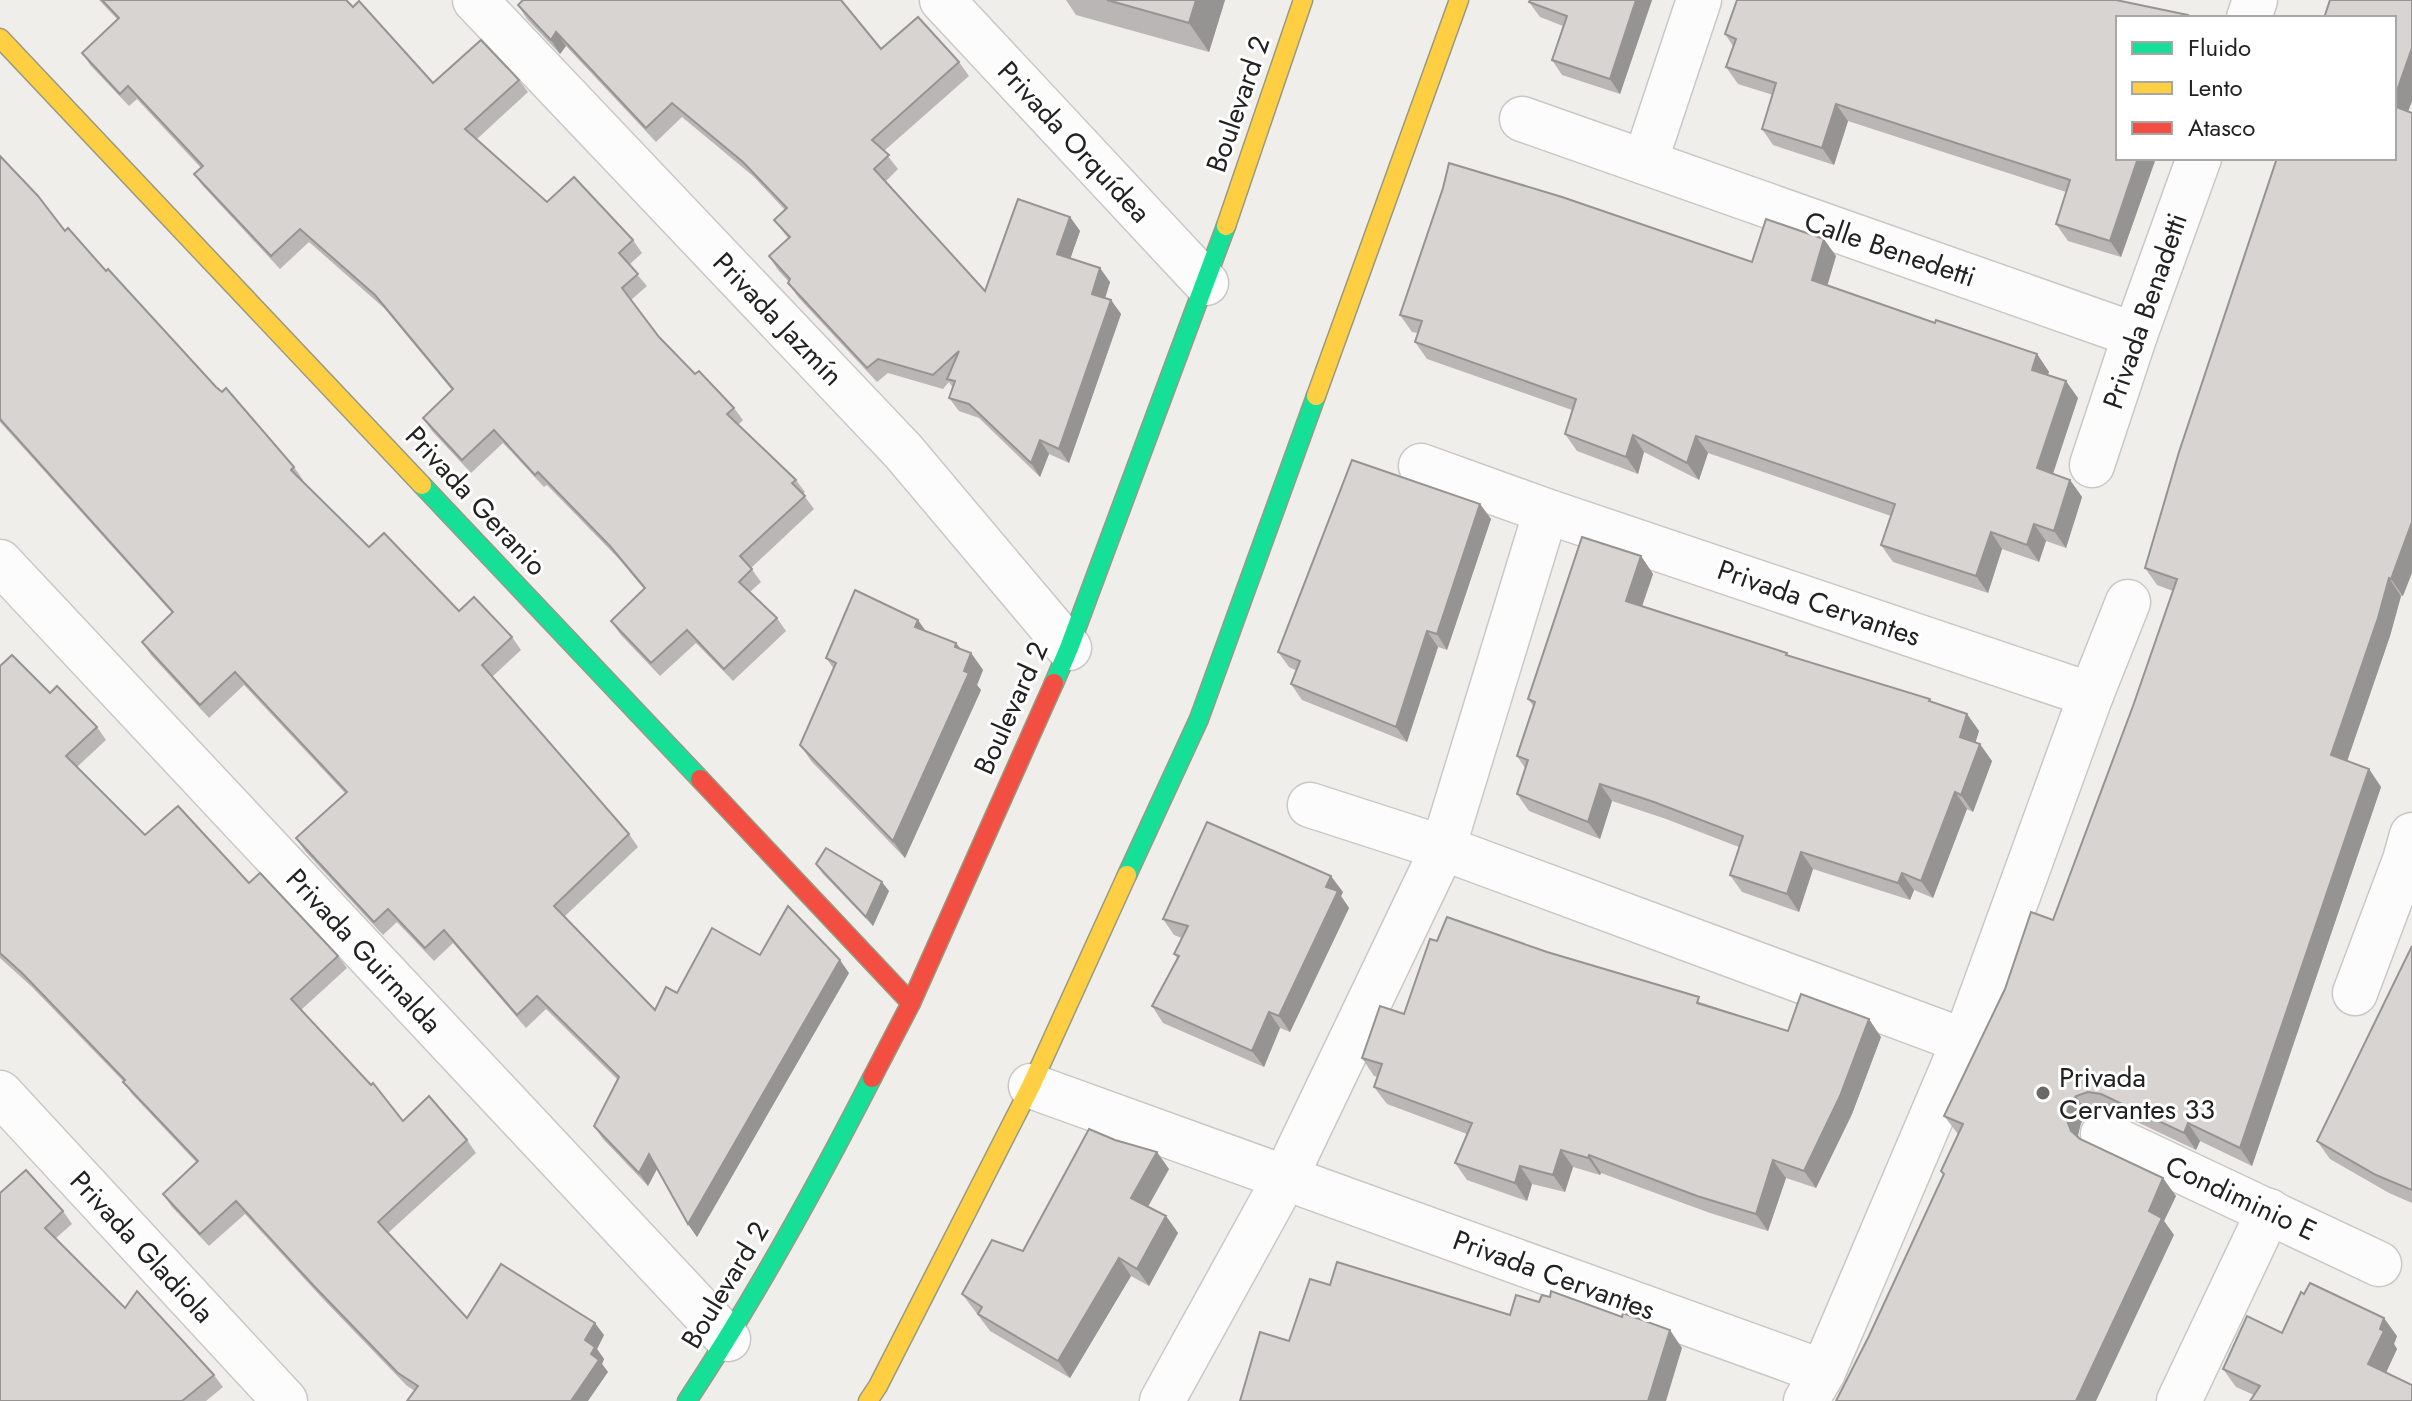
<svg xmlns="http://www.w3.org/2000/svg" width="2412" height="1401" viewBox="0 0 2412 1401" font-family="Jost,sans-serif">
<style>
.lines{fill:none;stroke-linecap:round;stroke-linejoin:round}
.street-casing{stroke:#c9c8c7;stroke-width:47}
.fast-casing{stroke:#999a82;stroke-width:21}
.slow-casing{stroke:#999a82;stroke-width:21}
.jam-casing{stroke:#999a82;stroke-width:21}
.street{stroke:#fdfcfc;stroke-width:44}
.fast{stroke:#16e098;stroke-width:18}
.slow{stroke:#ffcf43;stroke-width:18}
.jam{stroke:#f24e42;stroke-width:18}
.wall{fill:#b9b6b5}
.shaded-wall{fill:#969493}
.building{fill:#d7d4d2;stroke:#969493;stroke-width:2}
.poi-dot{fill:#6a6968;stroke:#fff;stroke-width:3}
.labels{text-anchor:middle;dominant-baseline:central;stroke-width:6;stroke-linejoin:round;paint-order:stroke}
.street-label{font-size:28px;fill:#222;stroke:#fff}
.poi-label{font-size:28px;fill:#222;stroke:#fff;text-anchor:start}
</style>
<rect width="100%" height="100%" fill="#f0eeeb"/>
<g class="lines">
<g class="street-casing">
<g id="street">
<polyline points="475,0 903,451 1069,648"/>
<polyline points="942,0 1206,283"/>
<polyline points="2249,18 2255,0"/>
<polyline points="1522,119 2135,335"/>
<polyline points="1645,162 1699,0"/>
<polyline points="2092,465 2135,335 2199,158"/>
<polyline points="1421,466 1546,511 2091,695"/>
<polyline points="0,562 728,1339"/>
<polyline points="1310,805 1443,848 1964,1041"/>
<polyline points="2355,993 2405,860 2412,835"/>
<polyline points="1031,1086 1823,1372"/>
<polyline points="0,1093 285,1401"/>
<polyline points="2103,1134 2379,1264"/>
<polyline points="1162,1401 1285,1178 1443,848 1546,511"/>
<polyline points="1806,1401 1823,1372 1972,1022 2091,695 2128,602"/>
<polyline points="2179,1401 2269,1211"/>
</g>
</g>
<g class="fast-casing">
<g id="fast">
<polyline points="422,485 700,779"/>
<polyline points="1054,683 1069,648 1226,226"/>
<polyline points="1127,875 1199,719 1316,396"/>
<path d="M687 1401C756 1297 815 1189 872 1078"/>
</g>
</g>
<g class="slow-casing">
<g id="slow">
<polyline points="0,38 422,485"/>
<polyline points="1226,226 1303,0"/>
<polyline points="1316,396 1459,0"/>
<polyline points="868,1401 878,1386 1031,1086 1127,875"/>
</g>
</g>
<g class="jam-casing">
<g id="jam">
<polyline points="700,779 911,1003"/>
<polyline points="872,1078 911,1003 1054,683"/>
</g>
</g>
<use href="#street" class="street"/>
<use href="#fast" class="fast"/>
<use href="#slow" class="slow"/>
<use href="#jam" class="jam"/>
</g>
<g class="wall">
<polygon points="99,0 346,0 433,83 519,80 528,92 477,139 547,202 633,240 642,253 629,265 647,286 631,300 659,337 695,374 734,408 743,420 738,425 796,480 805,492 803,494 814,509 751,568 761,582 750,592 777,618 786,631 733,681 696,643 660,676 620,634 611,621 644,589 619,559 547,485 544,487 503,443 471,473 432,431 423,418 452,390 384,308 309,242 280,269 203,186 194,174 201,168 137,99 129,106 91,66 82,53 118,20"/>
<polygon points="1066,0 1225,0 1209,52 1076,15"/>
<polygon points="1652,0 1620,94 1562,75 1552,60 1563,26 1540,17 1529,2"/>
<polygon points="2412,0 2412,101 2408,111 2403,596 2401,596 2390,636 2347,761 2369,769 2381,787 2252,1166 2200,1141 2196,1150 2114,1111 2100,1109 2088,1114 2081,1123 2078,1135 2079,1138 2176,1196 2164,1221 2174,1235 1869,1336 1944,1175 1958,1134 1944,1116 2053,920 2133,706 2173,591 2157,585 2145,568"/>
<polygon points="518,5 881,49 959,62 969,76 884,151 898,169 885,182 985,291 1070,217 1080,231 1070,259 1110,282 1105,298 1111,300 1121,314 1069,463 1049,454 1040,477 979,418 959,411 949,398 953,388 949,382 943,389 888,373 877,382 798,297 788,283 789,282 778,270 769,256 788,238 774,220 785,210 753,176 682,117 656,142 566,46 560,54 527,19"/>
<polygon points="2188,15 2190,18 2118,18 2118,158 2156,158 2121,257 2068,241 2056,224 2066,192 1848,121 1834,165 1773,145 1762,129 1773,95 1738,84 1726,67 1733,46 1725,34"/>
<polygon points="0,156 65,231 106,271 216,387 294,467 303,480 302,481 369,547 459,611 512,637 521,650 492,677 629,834 638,847 564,917 655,1010 677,993 760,955 849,973 697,1237 688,1224 657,1169 648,1186 603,1139 594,1126 618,1080 546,1009 526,1028 453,943 434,961 397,922 383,935 305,851 296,838 345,793 244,685 209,718 151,655 142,642 172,613 0,422"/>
<polygon points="1836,256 1827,285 1935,323 2037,354 2049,372 2047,375 2078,398 2052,474 2070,480 2082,497 2066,548 2046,541 2039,562 2002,549 1988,593 1893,562 1881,545 1891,516 1708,453 1699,480 1644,452 1638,474 1577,451 1565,434 1572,410 1427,359 1415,342 1418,333 1412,332 1400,315 1752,262"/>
<polygon points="1480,504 1491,519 1447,650 1438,647 1407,742 1302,700 1291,684 1297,671 1289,667 1278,652"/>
<polygon points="1641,556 1653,574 1642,606 1789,656 1930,699 1932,702 1967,714 1979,731 1975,742 1992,761 1973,812 1967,809 1933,898 1914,890 1910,900 1813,869 1799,912 1742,892 1730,875 1739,847 1666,819 1612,801 1600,839 1529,811 1517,794 1525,768 1517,756 1534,707 1528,699"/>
<polygon points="926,631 956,643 961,649 971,653 983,670 977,685 981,690 905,858 812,762 800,745 834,669 826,658"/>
<polygon points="0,666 50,693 97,727 106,740 77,767 145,835 249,883 338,956 347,968 301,1010 403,1121 467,1140 476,1153 388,1233 467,1318 604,1335 597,1349 604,1359 602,1364 608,1372 415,1391 407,1386 323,1299 245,1214 209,1246 172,1207 163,1194 196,1162 132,1094 123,1081 32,987 0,958"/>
<polygon points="816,864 889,891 873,926 823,874"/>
<polygon points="1343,892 1341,896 1349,908 1290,1032 1280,1028 1264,1067 1163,1023 1152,1006 1177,958 1174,954 1182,938 1174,935 1163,919"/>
<polygon points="1437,941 1547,952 1788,1031 1881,1037 1852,1114 1816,1188 1786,1178 1768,1231 1710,1213 1601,1173 1600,1175 1573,1167 1565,1192 1532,1184 1527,1201 1467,1180 1455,1163 1467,1134 1387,1104 1374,1087 1378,1077 1374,1076 1362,1058 1404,1014"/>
<polygon points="2412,946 2412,1203 2389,1193 2330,1159 2317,1141"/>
<polygon points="1169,1169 1148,1207 1166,1216 1178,1233 1149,1286 1131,1276 1070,1378 990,1331 962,1294 1023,1251"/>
<polygon points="0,1193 63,1211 72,1224 56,1238 125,1308 214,1375 223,1387 206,1401 0,1401"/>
<polygon points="2397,1336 2394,1344 2397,1349 2386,1373 2254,1395 2236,1387 2223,1369"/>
</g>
<g class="shaded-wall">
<polygon points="1196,0 1225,0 1209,52 1189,23"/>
<polygon points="1636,0 1652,0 1620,94 1610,79"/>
<polygon points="556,32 566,46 560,54 551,40"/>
<polygon points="2412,48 2412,101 2404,123 2394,109 2394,99"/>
<polygon points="1836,104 1848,121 1834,165 1822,148"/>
<polygon points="2138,158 2156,158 2121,257 2110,241"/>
<polygon points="1070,217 1080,231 1067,268 1057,254"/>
<polygon points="1824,239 1836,256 1824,297 1812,280"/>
<polygon points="1100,268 1110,282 1102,308 1092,294"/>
<polygon points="1111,300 1121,314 1069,463 1059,449"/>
<polygon points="2037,354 2049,372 2043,387 2032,370"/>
<polygon points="2066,381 2078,398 2049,486 2037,468"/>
<polygon points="1633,435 1644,452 1638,474 1626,457"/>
<polygon points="1696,436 1708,453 1699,480 1687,463"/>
<polygon points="1040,440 1049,454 1040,477 1031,463"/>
<polygon points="2070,480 2082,497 2066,548 2054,531"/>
<polygon points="1480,504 1491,519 1447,650 1437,634"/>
<polygon points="2412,522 2412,573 2403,596 2391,579"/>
<polygon points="2034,524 2046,541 2039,562 2027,545"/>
<polygon points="1991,532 2002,549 1988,593 1976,576"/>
<polygon points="1641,556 1653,574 1638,618 1626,601"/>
<polygon points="2389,578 2401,596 2390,636 2343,773 2331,755"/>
<polygon points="918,620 930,637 915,627"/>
<polygon points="1427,631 1438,647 1407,742 1396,727"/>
<polygon points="956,643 968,660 971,653 983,670 977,685 981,690 905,858 893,841 964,671 955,647"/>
<polygon points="1967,714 1979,731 1972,754 1960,737"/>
<polygon points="1980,744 1992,761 1973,812 1961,795"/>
<polygon points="2369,769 2381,787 2252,1166 2240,1148"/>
<polygon points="1600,784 1612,801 1600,839 1588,822"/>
<polygon points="1955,792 1967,809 1933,898 1921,881"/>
<polygon points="1801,852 1813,869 1799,912 1787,894"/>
<polygon points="1902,873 1914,890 1910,900 1898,883"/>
<polygon points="1331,876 1343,892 1341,896 1349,908 1290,1032 1279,1016 1326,887"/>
<polygon points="882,882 889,891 873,926 866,917"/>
<polygon points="840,960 849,973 697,1237 688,1224"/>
<polygon points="1269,1012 1280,1028 1264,1067 1252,1051"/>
<polygon points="1869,1019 1881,1037 1852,1114 1816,1188 1804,1171"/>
<polygon points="2076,1096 2088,1114 2081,1123 2078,1135 2083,1149 2071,1131 2066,1118 2069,1105"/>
<polygon points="2188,1123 2200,1141 2196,1150 2184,1133"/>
<polygon points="1561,1150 1573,1167 1565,1192 1553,1175"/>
<polygon points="1157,1152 1169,1169 1143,1215 1131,1198"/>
<polygon points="649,1154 658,1167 648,1186 639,1173"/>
<polygon points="1589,1155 1601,1173 1600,1175 1588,1158"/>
<polygon points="1773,1160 1786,1178 1768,1231 1756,1214"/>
<polygon points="1520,1166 1532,1184 1527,1201 1515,1183"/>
<polygon points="2163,1178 2176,1196 2164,1221 2174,1235 2096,1401 2076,1401 2149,1211"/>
<polygon points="1166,1216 1178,1233 1149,1286 1137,1269"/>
<polygon points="1119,1258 1131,1276 1070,1378 1058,1361"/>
<polygon points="2384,1318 2397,1336 2394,1344 2397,1349 2381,1383 2368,1364"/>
<polygon points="595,1323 604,1335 597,1349 604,1359 602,1364 608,1372 588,1401 571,1401 591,1354 585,1340"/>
<polygon points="1670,1330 1682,1348 1666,1401 1648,1401"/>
</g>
<g class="building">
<polygon points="102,0 346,0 353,7 359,1 433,83 481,40 519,80 465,129 547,202 574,177 633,240 619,253 638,274 622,288 659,337 695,374 699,371 734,408 727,414 796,480 792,483 805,496 740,556 752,569 739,582 777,618 724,669 687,630 651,663 611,621 645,588 610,546 538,472 535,475 494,430 462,460 423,418 453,389 375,295 300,229 271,256 194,174 203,166 128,86 120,94 82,53 119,18"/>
<polygon points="523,0 841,0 881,49 918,17 959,62 872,140 889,155 874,169 985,291 1018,199 1070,217 1057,254 1100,268 1092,294 1111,300 1059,449 1040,440 1031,463 969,404 949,398 955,381 947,379 959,351 933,375 878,359 867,368 788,283 790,279 769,256 790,237 774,220 787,208 743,162 672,103 646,128 556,32 551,40 518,5"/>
<polygon points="1107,0 1196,0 1189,23"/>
<polygon points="1530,0 1636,0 1610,79 1552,60 1567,16 1529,2"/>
<polygon points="1737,0 2116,0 2188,15 2187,18 2118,18 2118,158 2138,158 2110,241 2056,224 2070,180 1836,104 1822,148 1762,129 1776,83 1726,67 1736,39 1725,34"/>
<polygon points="2330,0 2412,0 2412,48 2394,99 2394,18 2324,18"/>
<polygon points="2394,106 2412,113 2412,522 2391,579 2389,578 2378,618 2331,755 2369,769 2240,1148 2188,1123 2184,1133 2101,1094 2088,1092 2076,1096 2069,1105 2066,1118 2071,1131 2080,1139 2163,1178 2149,1211 2162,1218 2076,1401 1836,1401 1869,1336 1944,1174 1941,1171 1963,1124 1944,1116 2005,989 2031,912 2053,920 2133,706 2177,579 2145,568 2179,452 2277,158 2394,158"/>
<polygon points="0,156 38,196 65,231 68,228 106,271 108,269 216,387 222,392 226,388 294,467 291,470 369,547 384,533 459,611 474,597 512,637 482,665 629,834 554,906 655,1010 666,987 677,993 712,928 760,955 788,906 840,960 688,1224 649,1154 639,1173 594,1126 619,1077 537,996 517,1015 444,930 425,948 388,909 374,922 296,838 347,792 235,672 200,705 142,642 173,612 0,419"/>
<polygon points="1449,163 1562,197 1752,262 1766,219 1824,239 1812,280 1935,323 1936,320 2037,354 2032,370 2066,381 2037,468 2070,480 2054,531 2034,524 2027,545 1991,532 1976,576 1881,545 1895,504 1696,436 1687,463 1633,435 1626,457 1565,434 1576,399 1415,342 1422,321 1400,315 1443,188"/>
<polygon points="1352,460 1480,504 1437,634 1427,631 1396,727 1291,684 1300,661 1278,652"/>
<polygon points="1582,537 1641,556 1626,601 1787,653 1786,655 1930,699 1929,701 1967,714 1960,737 1980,744 1961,795 1955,792 1921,881 1902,873 1898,883 1801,852 1787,894 1730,875 1743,836 1654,802 1600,784 1588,822 1517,794 1528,760 1517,756 1535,702 1528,699"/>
<polygon points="855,590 918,620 915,627 956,643 955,647 971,653 964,671 969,673 893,841 800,745 836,663 826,658"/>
<polygon points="12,655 50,693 57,686 97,727 66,756 145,835 178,806 249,883 260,873 338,956 291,999 371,1085 373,1083 403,1121 429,1096 467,1140 378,1222 467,1318 501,1264 595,1323 585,1340 595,1347 591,1354 599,1360 571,1401 407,1401 418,1386 398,1373 314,1286 236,1201 200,1234 163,1194 198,1161 123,1082 125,1080 23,974 0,953 0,666"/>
<polygon points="1207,822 1331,876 1326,887 1338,891 1279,1016 1269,1012 1252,1051 1152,1006 1179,956 1174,954 1188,926 1163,919"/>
<polygon points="826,848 882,882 866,917 816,864"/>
<polygon points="1447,917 1547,952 1699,997 1697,1003 1788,1031 1801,994 1869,1019 1840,1096 1804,1171 1773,1160 1756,1214 1697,1196 1589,1155 1588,1158 1561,1150 1553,1175 1520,1166 1515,1183 1455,1163 1472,1123 1374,1087 1382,1064 1362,1058 1380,1006 1404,1014 1430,939 1437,941"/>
<polygon points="2412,946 2412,1190 2376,1175 2317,1141"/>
<polygon points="1089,1129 1115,1140 1157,1152 1131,1198 1166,1216 1137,1269 1119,1258 1058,1361 978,1314 982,1307 962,1294 992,1240 1023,1251"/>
<polygon points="26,1170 63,1211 45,1228 125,1308 137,1291 214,1375 182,1401 0,1401 0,1193"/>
<polygon points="1337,1262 1510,1315 1516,1295 1539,1302 1542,1295 1550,1297 1551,1291 1622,1317 1623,1313 1670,1330 1648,1401 1240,1401 1260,1332 1289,1341 1310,1279 1330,1285"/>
<polygon points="2310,1283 2384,1318 2380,1329 2384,1331 2368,1364 2412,1385 2412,1401 2250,1401 2260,1386 2223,1369 2247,1316 2282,1333 2301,1292 2304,1294"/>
</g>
<circle class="poi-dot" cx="2043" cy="1093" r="8"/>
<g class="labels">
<g class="street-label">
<text transform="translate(1238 104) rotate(-71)">Boulevard 2</text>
<text transform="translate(1074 142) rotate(47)">Privada Orquídea</text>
<text transform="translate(1890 249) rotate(19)">Calle Benedetti</text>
<text transform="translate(2145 311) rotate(-71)">Privada Benadetti</text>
<text transform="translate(778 319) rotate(46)">Privada Jazmín</text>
<text transform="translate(476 501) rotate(47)">Privada Geranio</text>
<text transform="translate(1819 603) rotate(19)">Privada Cervantes</text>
<text transform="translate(1011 708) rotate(-66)">Boulevard 2</text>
<text transform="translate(364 951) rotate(47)">Privada Guirnalda</text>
<text transform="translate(2241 1198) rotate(25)">Condiminio E</text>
<text transform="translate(142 1247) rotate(47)">Privada Gladiola</text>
<text transform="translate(1554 1275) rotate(20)">Privada Cervantes</text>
<text transform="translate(725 1285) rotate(-59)">Boulevard 2</text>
</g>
<g class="poi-label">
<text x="2059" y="1077">Privada<tspan x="2059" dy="32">Cervantes 33</tspan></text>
</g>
</g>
<rect x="2116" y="16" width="280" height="144" fill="#ffffff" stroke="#a7a7a7" stroke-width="2"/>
<rect x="2132" y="42" width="40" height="12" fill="#16e098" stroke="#a7a7a7" stroke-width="2"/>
<text x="2188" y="56" font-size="24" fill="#222222">Fluido</text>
<rect x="2132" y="82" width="40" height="12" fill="#ffcf43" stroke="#a7a7a7" stroke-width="2"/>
<text x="2188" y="96" font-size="24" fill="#222222">Lento</text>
<rect x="2132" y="122" width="40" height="12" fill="#f24e42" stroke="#a7a7a7" stroke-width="2"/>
<text x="2188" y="136" font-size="24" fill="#222222">Atasco</text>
</svg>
